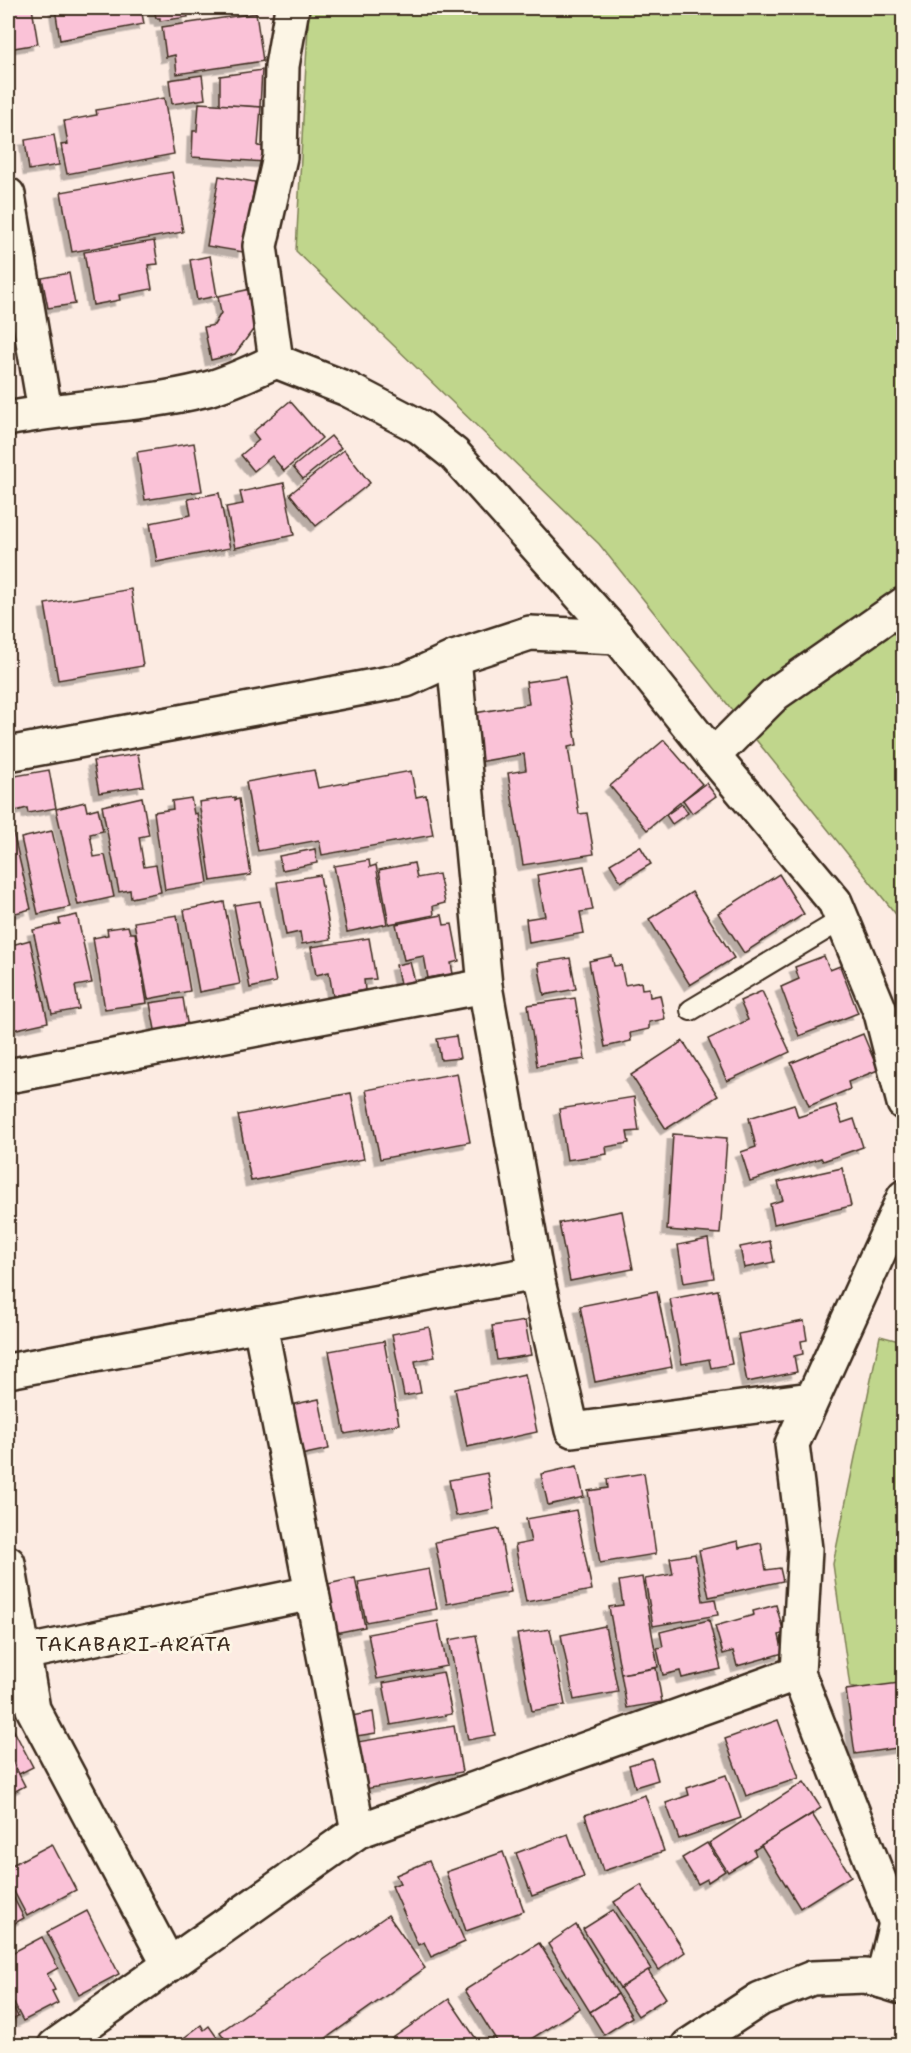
<svg xmlns="http://www.w3.org/2000/svg" width="911" height="2053" viewBox="0 0 911 2053" font-family="'Shantell Sans',sans-serif">
<style>
.green{fill:#c0d68c;stroke:#7e8055;stroke-width:1.5}
.building{fill:#fac2d7;stroke:#3b2a1e;stroke-width:1.5;filter:url(#shadow)}
.lines{fill:none;stroke-linecap:round;stroke-linejoin:round}
.service-casing{stroke:#3b2a1e;stroke-width:24}
.minor-casing{stroke:#3b2a1e;stroke-width:38}
.service{stroke:#fcf5e5;stroke-width:20}
.minor{stroke:#fcf5e5;stroke-width:33}
.labels{text-anchor:middle;dominant-baseline:central;stroke-width:6;stroke-linejoin:round;paint-order:stroke}
.quarter-label{font-size:20px;letter-spacing:1.5px;fill:#3b2a1e;stroke:#fcf5e5}
</style>
<defs>
<filter id="shadow"><feDropShadow dx="-5.5" dy="5.5" stdDeviation="0" flood-color="#0004"/></filter>
</defs>
<rect width="100%" height="100%" fill="#fcebe2"/>
<filter id="ink" filterUnits="userSpaceOnUse"><feTurbulence type="fractalNoise" baseFrequency=".0167" numOctaves="2"/><feDisplacementMap in="SourceGraphic" scale="12" xChannelSelector="R" yChannelSelector="G"/><feConvolveMatrix kernelMatrix="1 2 1 2 8 2 1 2 1" color-interpolation-filters="sRGB"/></filter>
<g filter="url(#ink)">
<g class="green">
<polygon points="309,8 903,8 903,923 599,544 296,251"/>
<polygon points="880,1336 903,1342 903,1700 850,1687 833,1564"/>
</g>
<g class="building">
<polygon points="8,8 32,8 38,44 8,49"/>
<polygon points="55,8 141,8 144,24 60,40"/>
<polygon points="154,8 197,8 197,9 186,10 188,17 160,21 160,18 156,18"/>
<polygon points="256,13 263,61 177,74 175,55 166,57 162,27"/>
<polygon points="262,70 260,107 220,105 220,76"/>
<polygon points="202,75 205,99 172,104 169,80"/>
<polygon points="164,98 174,154 67,174 61,145 68,144 64,121 97,115 96,110"/>
<polygon points="199,103 261,107 258,146 266,147 265,162 192,157 193,131 197,131"/>
<polygon points="54,135 59,165 29,170 25,140"/>
<polygon points="172,172 183,232 72,252 61,192"/>
<polygon points="219,176 255,182 243,252 207,246"/>
<polygon points="154,241 158,264 148,265 152,289 119,295 120,300 93,305 84,252"/>
<polygon points="210,256 217,296 197,300 190,260"/>
<polygon points="69,273 75,304 48,308 42,278"/>
<polygon points="251,289 258,323 235,354 211,360 204,327 214,325 221,313 218,296"/>
<polygon points="290,401 322,438 284,471 272,456 254,471 241,455 259,440 253,432"/>
<polygon points="331,436 341,448 303,479 293,467"/>
<polygon points="194,443 202,491 145,500 137,452"/>
<polygon points="344,450 370,483 316,526 290,494"/>
<polygon points="284,483 294,535 235,548 226,507 243,504 240,492"/>
<polygon points="219,493 230,548 157,562 150,523 191,515 188,499"/>
<polygon points="131,589 143,666 58,680 45,604"/>
<polygon points="565,676 577,745 568,747 579,814 587,813 594,854 523,865 508,773 526,770 524,754 478,762 475,713 529,704 526,682"/>
<polygon points="664,740 702,784 647,830 610,786"/>
<polygon points="138,754 144,786 99,793 93,761"/>
<polygon points="49,770 56,808 28,813 27,808 16,811 9,777"/>
<polygon points="314,770 318,788 411,771 416,797 426,795 433,835 322,855 319,840 258,851 246,782"/>
<polygon points="706,783 716,796 692,813 683,800"/>
<polygon points="142,797 149,835 139,837 144,867 156,865 161,892 131,898 130,890 119,892 102,806"/>
<polygon points="235,797 235,800 239,799 251,875 211,881 199,802"/>
<polygon points="191,798 194,814 197,813 208,883 165,890 154,812 173,809 172,801"/>
<polygon points="85,802 87,811 98,808 103,831 90,834 94,857 105,855 114,897 78,905 56,809"/>
<polygon points="682,804 688,813 672,824 666,815"/>
<polygon points="52,831 70,907 38,914 21,838"/>
<polygon points="13,832 31,909 8,915 8,834"/>
<polygon points="640,846 651,864 621,882 610,864"/>
<polygon points="315,849 317,863 282,870 279,856"/>
<polygon points="369,860 370,867 376,865 387,924 347,932 334,866"/>
<polygon points="414,863 417,878 439,874 445,903 433,906 434,915 389,924 379,870"/>
<polygon points="584,866 593,910 580,912 584,933 529,943 526,919 545,916 537,875"/>
<polygon points="779,874 804,914 744,953 718,913"/>
<polygon points="320,875 331,939 302,944 300,932 286,935 277,882"/>
<polygon points="692,892 734,958 690,985 649,919"/>
<polygon points="260,901 276,982 250,988 234,905"/>
<polygon points="224,902 240,984 199,992 184,910"/>
<polygon points="77,915 92,983 75,986 79,1009 52,1014 33,930 60,924 59,919"/>
<polygon points="177,915 190,991 148,999 134,922"/>
<polygon points="442,915 444,925 452,924 459,961 451,963 453,974 428,978 424,956 404,960 396,924"/>
<polygon points="128,926 130,933 135,933 147,1003 105,1009 93,938 108,935 107,929"/>
<polygon points="369,938 376,979 364,980 365,990 333,996 329,972 316,975 311,947"/>
<polygon points="30,940 48,1022 8,1031 8,946"/>
<polygon points="612,956 614,966 621,965 625,985 641,982 642,989 649,988 650,997 660,995 665,1019 649,1022 649,1029 630,1033 631,1041 605,1047 589,961"/>
<polygon points="824,956 830,970 840,966 858,1013 799,1036 781,987 799,979 795,967"/>
<polygon points="570,958 576,989 544,995 538,963"/>
<polygon points="410,962 417,990 402,993 396,965"/>
<polygon points="762,991 790,1052 727,1081 708,1039 748,1020 740,1001"/>
<polygon points="183,998 188,1029 156,1035 150,1003"/>
<polygon points="575,998 585,1059 537,1066 528,1005"/>
<polygon points="863,1034 878,1070 848,1082 850,1089 809,1106 791,1063"/>
<polygon points="456,1036 460,1058 441,1060 437,1039"/>
<polygon points="683,1041 718,1096 666,1129 631,1075"/>
<polygon points="457,1073 470,1142 380,1159 366,1090"/>
<polygon points="351,1093 364,1159 251,1181 238,1115"/>
<polygon points="634,1097 639,1131 627,1132 629,1143 606,1147 607,1154 567,1160 559,1109"/>
<polygon points="794,1104 798,1117 836,1105 842,1123 854,1119 863,1147 823,1161 821,1158 750,1181 741,1152 756,1147 749,1118"/>
<polygon points="673,1134 727,1138 720,1234 667,1230"/>
<polygon points="842,1168 851,1206 774,1224 770,1204 783,1200 778,1182"/>
<polygon points="622,1211 633,1269 570,1281 559,1223"/>
<polygon points="708,1239 714,1278 684,1283 678,1245"/>
<polygon points="770,1241 774,1262 744,1268 740,1247"/>
<polygon points="718,1290 732,1364 711,1368 709,1359 682,1364 670,1299"/>
<polygon points="657,1291 672,1367 595,1382 580,1306"/>
<polygon points="525,1321 531,1355 497,1360 492,1326"/>
<polygon points="804,1321 807,1340 801,1341 803,1354 794,1356 797,1372 747,1382 738,1334"/>
<polygon points="429,1327 435,1357 415,1361 421,1393 404,1396 392,1334"/>
<polygon points="384,1341 399,1424 345,1434 329,1351"/>
<polygon points="525,1374 537,1432 467,1447 455,1389"/>
<polygon points="319,1399 329,1449 296,1456 286,1406"/>
<polygon points="577,1466 584,1497 548,1505 541,1474"/>
<polygon points="487,1473 494,1509 456,1516 449,1480"/>
<polygon points="644,1473 656,1554 600,1563 588,1491 608,1488 607,1479"/>
<polygon points="576,1510 592,1590 526,1602 515,1545 531,1542 526,1519"/>
<polygon points="499,1529 511,1592 447,1604 435,1542"/>
<polygon points="738,1541 739,1548 761,1543 766,1570 780,1568 783,1581 709,1597 699,1550"/>
<polygon points="695,1554 703,1601 715,1599 718,1615 653,1626 645,1579 673,1574 670,1558"/>
<polygon points="429,1569 437,1609 366,1622 358,1582"/>
<polygon points="642,1577 658,1667 621,1674 609,1607 623,1605 619,1581"/>
<polygon points="355,1578 365,1627 330,1634 319,1586"/>
<polygon points="776,1605 784,1633 779,1635 783,1653 737,1666 733,1651 723,1654 715,1626 754,1615 753,1611"/>
<polygon points="709,1620 721,1669 682,1678 680,1671 663,1675 657,1648 663,1647 660,1632"/>
<polygon points="438,1621 447,1666 377,1679 368,1634"/>
<polygon points="605,1626 618,1692 574,1700 561,1635"/>
<polygon points="550,1629 565,1705 532,1711 517,1634"/>
<polygon points="476,1635 495,1735 468,1740 449,1640"/>
<polygon points="656,1668 662,1702 627,1708 621,1674"/>
<polygon points="443,1672 452,1714 391,1725 383,1683"/>
<polygon points="899,1683 904,1717 904,1747 855,1754 846,1690"/>
<polygon points="373,1712 376,1733 350,1737 346,1717"/>
<polygon points="778,1720 799,1778 746,1796 725,1739"/>
<polygon points="9,1721 33,1767 19,1774 8,1753"/>
<polygon points="454,1726 462,1772 365,1789 357,1742"/>
<polygon points="8,1753 25,1786 8,1795"/>
<polygon points="652,1758 658,1780 635,1787 629,1765"/>
<polygon points="726,1775 741,1818 679,1839 666,1803 689,1795 687,1788"/>
<polygon points="804,1782 821,1808 754,1850 756,1855 728,1872 709,1843"/>
<polygon points="645,1795 664,1851 603,1871 585,1815"/>
<polygon points="812,1814 851,1876 800,1908 761,1845"/>
<polygon points="568,1834 584,1877 532,1896 516,1853"/>
<polygon points="707,1843 725,1871 708,1882 707,1879 698,1884 682,1858"/>
<polygon points="52,1844 76,1890 27,1916 8,1880 8,1867"/>
<polygon points="503,1852 524,1911 466,1931 446,1872"/>
<polygon points="429,1861 465,1942 431,1957 424,1942 418,1945 392,1886 400,1883 396,1875"/>
<polygon points="641,1885 685,1952 659,1970 614,1902"/>
<polygon points="8,1887 24,1918 8,1927"/>
<polygon points="613,1910 651,1969 620,1988 583,1929"/>
<polygon points="87,1911 119,1974 79,1995 47,1932"/>
<polygon points="388,1915 425,1968 315,2046 230,2046 220,2032"/>
<polygon points="576,1925 618,1994 590,2012 548,1944"/>
<polygon points="42,1937 58,1968 47,1974 55,1990 52,1991 58,2003 23,2021 8,1992 8,1955"/>
<polygon points="539,1943 580,2008 520,2046 500,2046 465,1990"/>
<polygon points="648,1970 666,1998 638,2016 620,1988"/>
<polygon points="618,1994 632,2017 604,2035 590,2012"/>
<polygon points="8,1997 18,2017 8,2022"/>
<polygon points="449,1999 481,2046 389,2046 387,2042"/>
<polygon points="201,2025 204,2030 209,2026 223,2046 173,2046"/>
</g>
<g class="lines">
<g class="service-casing">
<polyline id="service" points="691,1010 843,919"/>
</g>
<g class="minor-casing">
<g id="minor">
<polyline points="292,8 282,66 280,157 260,246 276,361 347,389 420,427 454,454 618,637 713,756 835,902 881,1013 904,1103"/>
<polyline points="8,195 45,411"/>
<path d="M8 419C72 406 139 406 203 390 228 384 253 371 276 361"/>
<polyline points="454,658 485,986 536,1273 572,1430 811,1399"/>
<polyline points="8,754 406,680 454,658 530,633 618,637"/>
<polyline points="713,756 775,694 904,604"/>
<polyline points="8,1076 485,986"/>
<polyline points="904,1197 792,1444 805,1549 798,1673 896,1923 904,1930"/>
<polyline points="260,1324 358,1831"/>
<polyline points="8,1371 536,1273"/>
<polyline points="8,1563 33,1709 169,1965"/>
<polyline points="23,1653 312,1593"/>
<polyline points="882,1981 896,1923"/>
<polyline points="55,2046 358,1831 798,1673"/>
<polyline points="688,2046 760,1999 812,1978 866,1976 898,1986"/>
</g>
</g>
<use href="#service" class="service"/>
<use href="#minor" class="minor"/>
</g>
</g>
<g class="labels">
<g class="quarter-label">
<text x="134" y="1644">TAKABARI-ARATA</text>
</g>
</g>
<rect width="911" height="2053" fill="none" stroke="#fcf5e5" stroke-width="30"/>
<rect x="15" y="15" width="881" height="2023" fill="none" stroke="#3b2a1e" stroke-width="2" filter="url(#ink)"/>
</svg>
